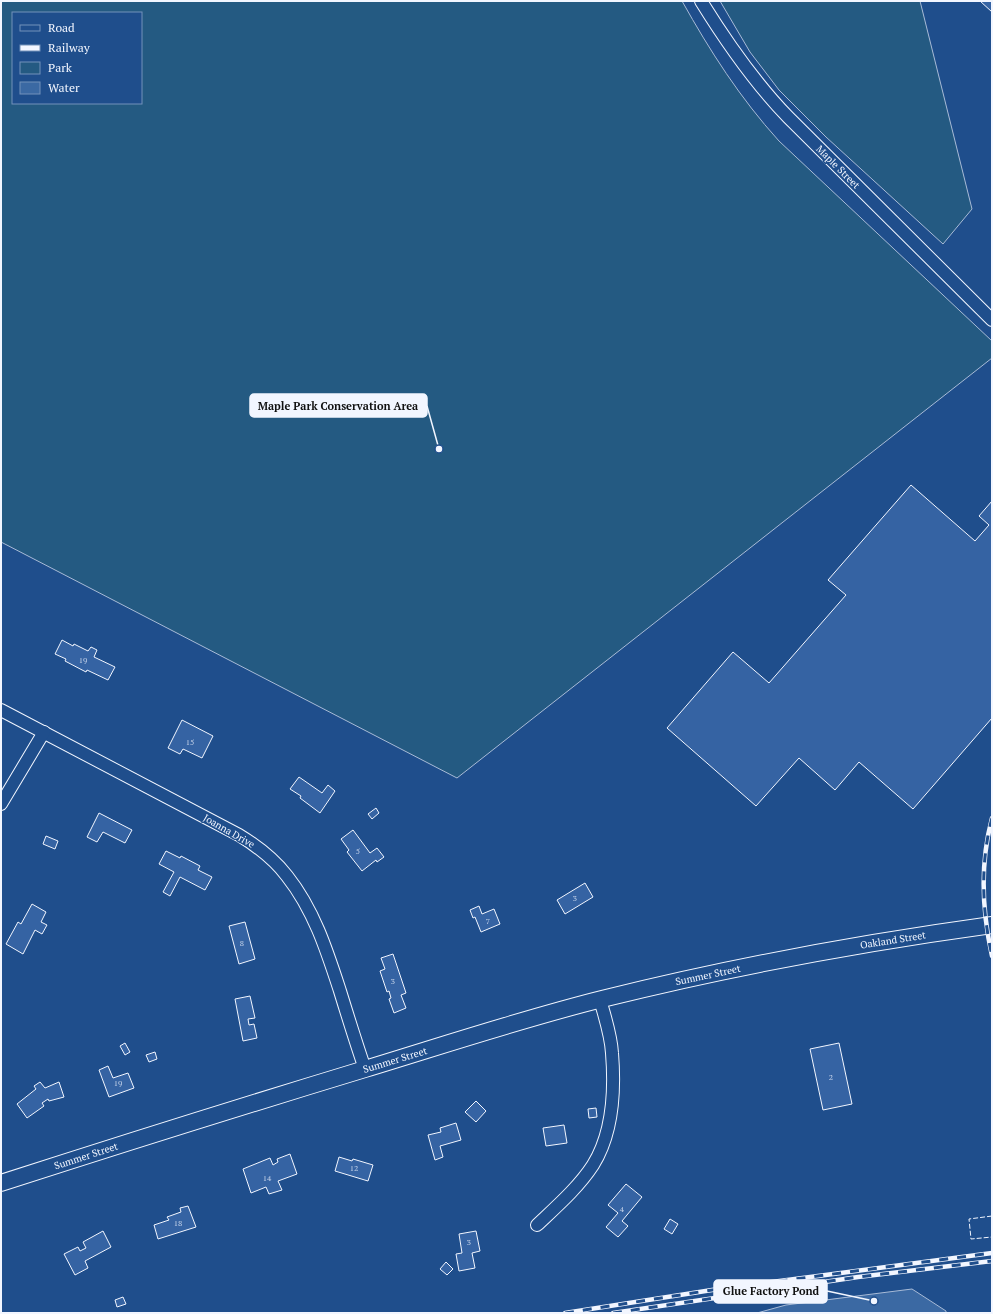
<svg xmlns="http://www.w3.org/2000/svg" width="993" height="1314" viewBox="0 0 993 1314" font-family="'PT Serif',serif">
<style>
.green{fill:#245a82;stroke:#a8bbd7;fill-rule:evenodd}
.water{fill:#3b69a3;stroke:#a8bbd7}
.building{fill:#3563a3;stroke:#f2f6ff}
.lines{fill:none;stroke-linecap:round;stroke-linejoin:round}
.street-casing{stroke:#f2f6ff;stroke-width:14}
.secondary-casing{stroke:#f2f6ff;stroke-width:18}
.street{stroke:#1f4e8c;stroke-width:12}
.secondary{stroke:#1f4e8c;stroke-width:16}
.rail-casing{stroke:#f2f6ff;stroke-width:4.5}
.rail{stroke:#1f4e8c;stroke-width:3;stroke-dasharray:9;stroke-linecap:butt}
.fence{stroke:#f2f6ff;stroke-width:1;stroke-dasharray:5 2;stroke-linecap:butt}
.labels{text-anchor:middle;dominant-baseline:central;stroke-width:3;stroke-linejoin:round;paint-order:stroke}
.number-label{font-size:8px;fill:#c3d1e8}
.street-label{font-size:10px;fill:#f2f6ff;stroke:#1f4e8c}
.leader{fill:none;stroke:#f2f6ff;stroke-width:1.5}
.callout-dot{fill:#f2f6ff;stroke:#1f4e8c;stroke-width:1.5}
.callout{fill:#f2f6ff;stroke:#f2f6ff;stroke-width:1.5}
.callout-label{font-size:11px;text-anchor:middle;font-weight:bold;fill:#111}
</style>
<rect width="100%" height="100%" fill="#1f4e8c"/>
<g class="green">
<path d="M1 1H682C710 51 740 98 779 141L992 341V358L457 778 1 542ZM13 13H141V103H13Z"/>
<polygon points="720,1 920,1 972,209 943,244 826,137 779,90 750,52"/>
</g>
<polygon class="water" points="912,1289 946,1311 946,1313 757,1313 786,1305"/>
<g class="building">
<polygon points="980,1 992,1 992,12"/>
<polygon points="911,485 975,541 989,525 979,516 992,501 992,718 913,809 859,762 835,790 799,758 756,806 667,728 733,652 769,683 846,595 828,580"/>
<polygon points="62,640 73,646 74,644 88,651 91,647 97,650 94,657 115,667 108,680 87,670 86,672 65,661 66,659 55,654"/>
<polygon points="182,720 213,736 202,758 183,749 180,754 168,748"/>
<polygon points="299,777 322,793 328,785 335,791 320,813 300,798 301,796 290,789"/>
<polygon points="376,808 379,813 372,819 368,814"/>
<polygon points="99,813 132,830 125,843 103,832 97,842 87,837"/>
<polygon points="353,830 370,853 377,848 384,857 377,862 376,860 362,871 347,852 349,850 341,839"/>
<polygon points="46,836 58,841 55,849 43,844"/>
<polygon points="166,851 180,858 181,856 200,866 198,870 212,877 205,890 180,877 170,896 163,892 174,872 159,864"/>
<polygon points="585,883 593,897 565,914 557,900"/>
<polygon points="32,904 46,912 41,922 47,925 42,934 35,930 23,954 6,944 18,922 21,924"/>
<polygon points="479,906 482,914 494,909 500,924 481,932 475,917 473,918 470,910"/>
<polygon points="245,922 255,959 239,964 229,926"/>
<polygon points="393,954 406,993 401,995 406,1008 394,1013 389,999 391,998 389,991 387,992 380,971 385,969 381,958"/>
<polygon points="250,996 255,1018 248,1019 249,1025 254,1024 257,1038 243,1041 235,999"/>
<polygon points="125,1043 130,1052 125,1055 120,1046"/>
<polygon points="839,1043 852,1104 823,1110 810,1049"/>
<polygon points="155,1052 157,1059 149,1062 146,1055"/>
<polygon points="108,1066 113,1078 128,1073 134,1088 109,1097 99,1070"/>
<polygon points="40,1082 45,1088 59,1082 64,1097 49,1101 48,1099 42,1103 44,1106 27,1118 17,1104 36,1089 34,1086"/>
<polygon points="476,1101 486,1111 476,1122 465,1112"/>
<polygon points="596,1108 597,1117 589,1118 588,1109"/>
<polygon points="456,1123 461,1140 440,1146 443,1157 435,1160 428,1135 441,1132 440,1128"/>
<polygon points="564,1125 567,1143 546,1146 543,1128"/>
<polygon points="290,1154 297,1174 278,1181 282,1190 269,1194 266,1187 251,1193 243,1169 270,1158 273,1165 278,1162 277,1159"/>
<polygon points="339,1157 352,1161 353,1159 373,1165 368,1181 335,1171"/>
<polygon points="626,1184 642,1197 622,1221 628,1226 618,1237 606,1227 618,1213 608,1205"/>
<polygon points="188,1206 196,1227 158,1239 154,1225 169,1220 167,1217 181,1212 180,1208"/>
<polygon points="670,1219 678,1224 672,1234 664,1229"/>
<polygon points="103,1231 111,1247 85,1261 88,1268 75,1275 64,1254 78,1247 80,1251 86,1248 83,1242"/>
<polygon points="476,1231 480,1251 472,1253 475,1268 459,1271 456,1254 462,1253 459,1234"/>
<polygon points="446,1262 453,1269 447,1275 440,1269"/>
<polygon points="123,1297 126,1304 117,1307 115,1300"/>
</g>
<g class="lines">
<g class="street-casing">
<g id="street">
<path d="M701 1C727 43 754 82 788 117L992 320"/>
<path d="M1 710 239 835C257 846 274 859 287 876 314 910 327 951 340 991 348 1017 356 1043 365 1069"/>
<polyline points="1,804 44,732"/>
<path d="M537 1225C556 1207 578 1188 593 1165 613 1133 615 1090 612 1053 611 1035 605 1017 600 1000"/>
</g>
</g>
<g class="secondary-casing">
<path id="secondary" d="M1 1183C122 1144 243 1106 365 1069 444 1045 522 1019 602 999 731 967 861 943 992 925"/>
</g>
<use href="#street" class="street"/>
<use href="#secondary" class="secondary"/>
<g class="rail-casing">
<g id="rail">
<path d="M992 818C980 863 982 911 992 956"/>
<polyline points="565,1313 712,1290 992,1253"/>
<polyline points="613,1313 858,1277 992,1261"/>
</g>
</g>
<use href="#rail" class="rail"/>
<polyline class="fence" points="992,1216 969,1219 971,1239 992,1237"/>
</g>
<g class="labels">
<g class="number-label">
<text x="83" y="660">19</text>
<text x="190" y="742">15</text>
<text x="358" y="851">5</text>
<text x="575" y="898">3</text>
<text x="488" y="921">7</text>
<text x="242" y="943">8</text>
<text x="393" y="981">3</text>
<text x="831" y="1077">2</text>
<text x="118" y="1083">19</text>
<text x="354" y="1168">12</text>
<text x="267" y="1178">14</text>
<text x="622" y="1209">4</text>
<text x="178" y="1223">18</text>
<text x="469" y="1242">3</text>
</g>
<g class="street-label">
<text transform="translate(838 167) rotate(45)">Maple Street</text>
<text transform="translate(229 831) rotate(30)">Joanna Drive</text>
<text transform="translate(893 940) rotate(-9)">Oakland Street</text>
<text transform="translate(708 975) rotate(-12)">Summer Street</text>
<text transform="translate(395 1060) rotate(-17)">Summer Street</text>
<text transform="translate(86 1156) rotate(-18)">Summer Street</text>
</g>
</g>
<path class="leader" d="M439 449L427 406M874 1301L827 1291"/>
<g class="callout-dot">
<circle cx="439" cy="449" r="4"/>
<circle cx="874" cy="1301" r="4"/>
</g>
<g class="callout">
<rect x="250" y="394" width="177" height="23" rx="4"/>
<rect x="714" y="1280" width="113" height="23" rx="4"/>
</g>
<g class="callout-label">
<text x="338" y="410">Maple Park Conservation Area</text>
<text x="771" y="1295">Glue Factory Pond</text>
</g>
<rect width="993" height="1314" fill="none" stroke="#f2f6ff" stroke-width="4"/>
<rect x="12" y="12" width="130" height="92" fill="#1f4e8c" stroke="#7391ba"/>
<rect x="20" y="25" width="20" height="6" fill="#1f4e8c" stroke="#7391ba"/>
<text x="48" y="32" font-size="12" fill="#f2f6ff">Road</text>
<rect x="20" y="45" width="20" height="6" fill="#f2f6ff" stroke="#7391ba"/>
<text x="48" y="52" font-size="12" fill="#f2f6ff">Railway</text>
<rect x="20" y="62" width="20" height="12" fill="#245a82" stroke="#7391ba"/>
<text x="48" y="72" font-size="12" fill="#f2f6ff">Park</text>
<rect x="20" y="82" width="20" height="12" fill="#3b69a3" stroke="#7391ba"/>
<text x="48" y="92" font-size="12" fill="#f2f6ff">Water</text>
</svg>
